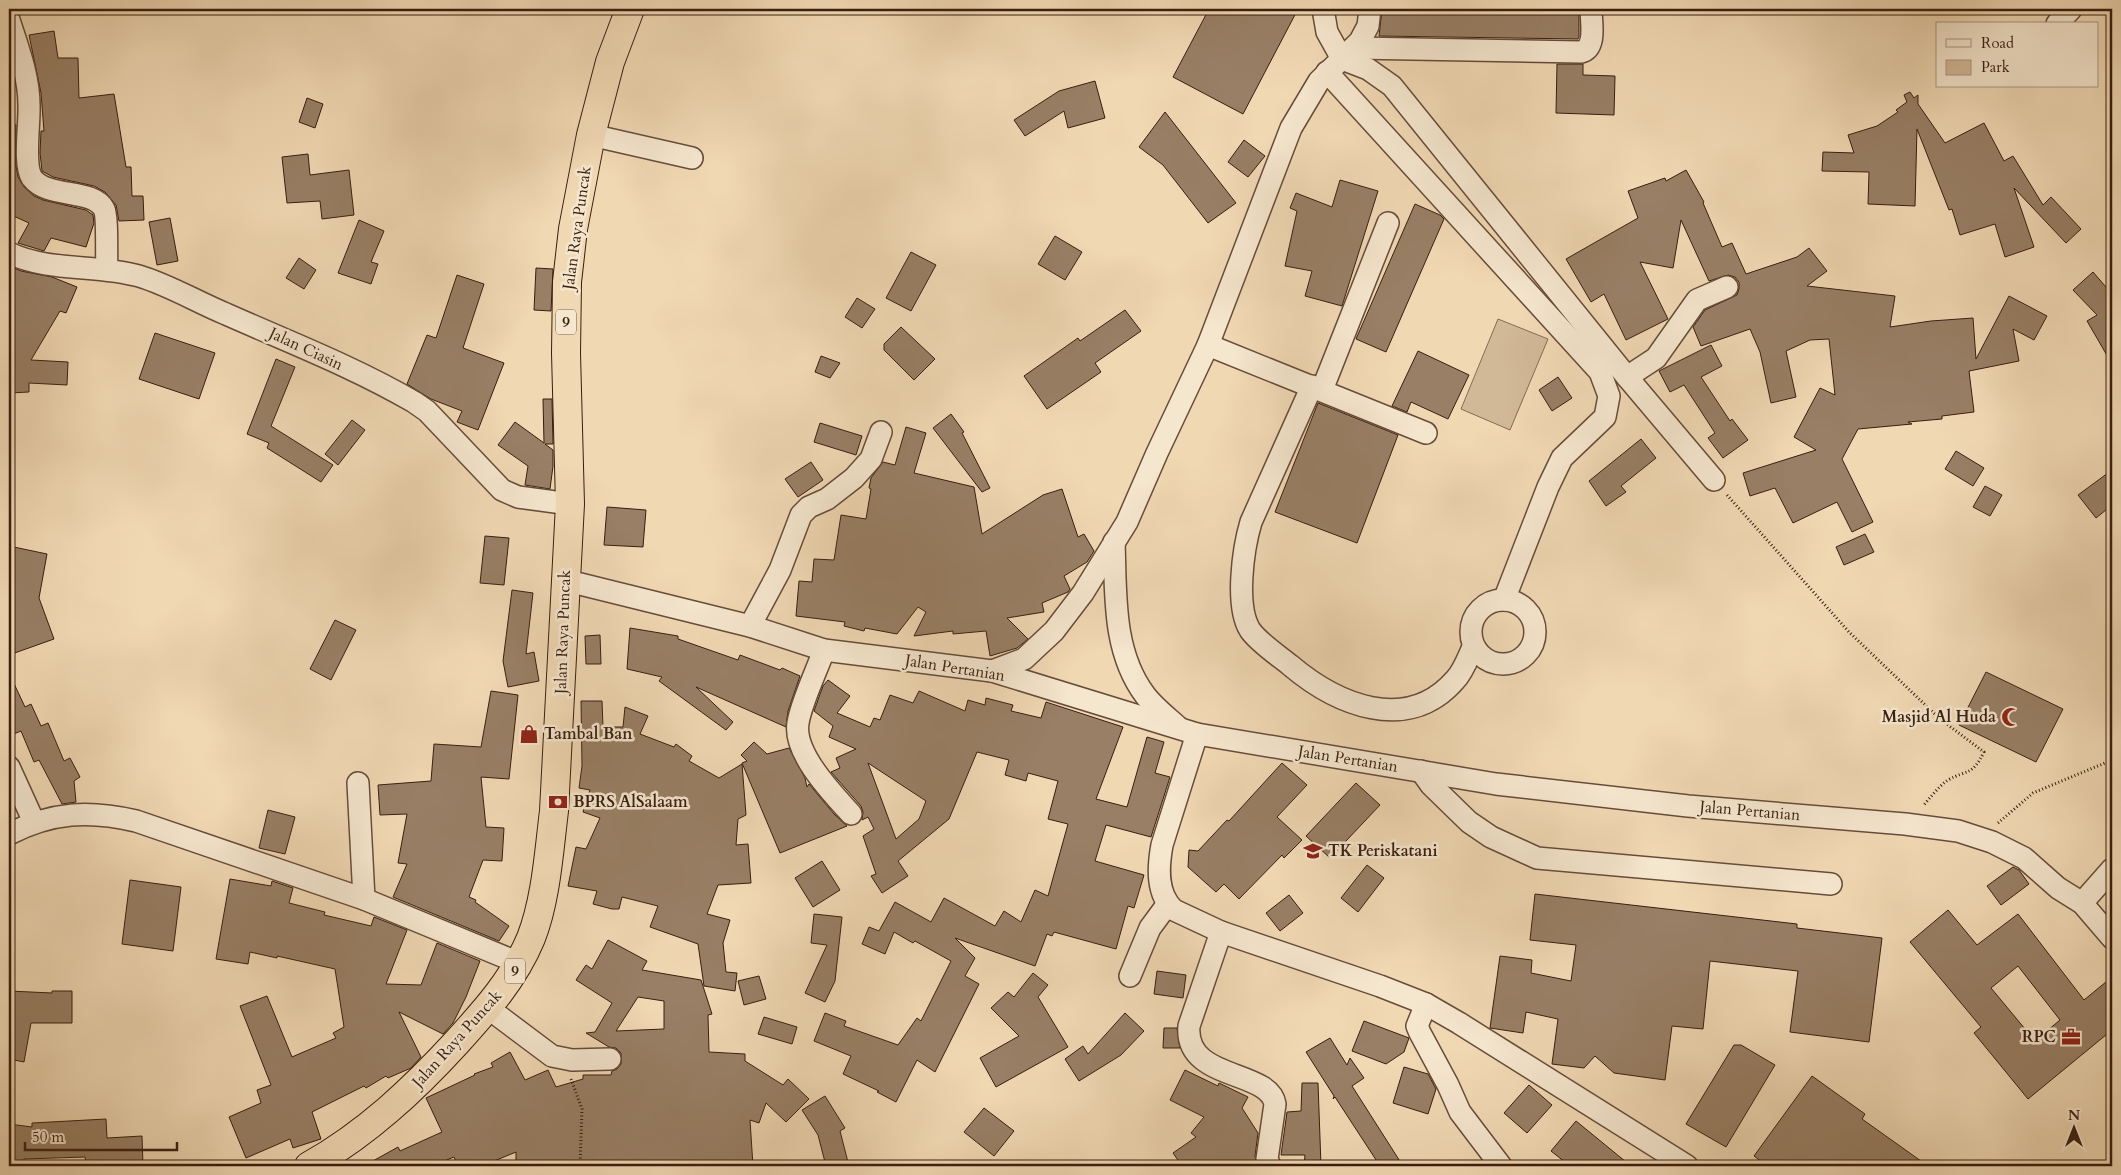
<svg xmlns="http://www.w3.org/2000/svg" width="2121" height="1175" viewBox="0 0 2121 1175" font-family="Cardo,serif">
<style>
.green{fill:#d1b897;stroke:#856b54}
.building{fill:#987f65;stroke:#391e11;fill-rule:evenodd}
.lines{fill:none;stroke-linecap:round;stroke-linejoin:round}
.minor-casing{stroke:#674c3a;stroke-width:24}
.highway-casing{stroke:#391e11;stroke-width:30}
.path{stroke:#391e11;stroke-width:3;stroke-dasharray:1 2.5;stroke-linecap:butt}
.minor{stroke:#f5e6ce;stroke-width:21}
.highway{stroke:#f0d8b3;stroke-width:28}
.labels{text-anchor:middle;dominant-baseline:central;stroke-width:5;stroke-linejoin:round;paint-order:stroke}
.shield{fill:#f5e6ce;stroke:#715a4a;stroke-width:1}
.shield-label{font-size:15px;font-weight:bold;fill:#391e11}
.street-label{font-size:16px;fill:#391e11;stroke:#f5e6ce}
.poi-label{font-size:16px;font-weight:bold;fill:#391e11;stroke:#f5e6ce;text-anchor:start}
</style>
<rect width="100%" height="100%" fill="#f0d8b3"/>
<filter id="stains"><feTurbulence type="fractalNoise" baseFrequency=".004" numOctaves="4"/><feColorMatrix values="0 0 0 0 .2 0 0 0 0 .09 0 0 0 0 .02 0 0 0 .5 -.17"/></filter>
<radialGradient id="worn" r=".72"><stop offset=".6" stop-color="#630" stop-opacity="0"/><stop offset="1" stop-color="#630" stop-opacity=".3"/></radialGradient>
<polygon class="green" points="1498,319 1548,339 1510,430 1461,409"/>
<g class="building">
<polygon points="1209,9 1298,9 1243,114 1173,77"/>
<polygon points="1382,9 1579,9 1579,37 1578,39 1379,36"/>
<polygon points="54,31 58,58 78,58 79,98 114,94 126,167 131,167 132,196 143,196 144,220 119,221 116,205 105,192 94,186 53,177 42,171 40,153 41,131 44,131 41,93 29,35"/>
<polygon points="1557,64 1583,64 1583,75 1615,76 1614,115 1556,113"/>
<polygon points="1095,81 1105,118 1068,128 1064,111 1025,136 1014,120 1059,91"/>
<polygon points="1910,92 1914,98 1918,95 1918,104 1945,143 1984,123 2004,161 2013,156 2043,205 2051,197 2081,229 2066,243 2014,188 2034,247 2005,257 1995,224 1960,235 1952,209 1949,210 1917,129 1915,206 1868,204 1869,172 1822,171 1823,152 1854,153 1848,135 1877,126 1898,112 1896,110 1907,102 1904,95"/>
<polygon points="307,98 323,104 315,128 299,122"/>
<polygon points="1165,112 1236,203 1208,223 1163,165 1139,147"/>
<polygon points="9,124 16,125 16,166 18,177 24,187 34,196 43,200 86,210 93,215 94,223 86,247 51,238 44,251 18,243 29,223 9,214"/>
<polygon points="1244,140 1265,156 1248,177 1228,162"/>
<polygon points="308,154 310,175 349,170 354,215 322,219 320,201 287,203 282,157"/>
<polygon points="1686,170 1704,202 1703,203 1722,247 1732,243 1746,274 1797,257 1809,248 1827,271 1807,286 1895,296 1890,327 1931,321 1973,318 1976,359 2009,296 2047,316 2034,340 2013,329 2019,361 1969,371 1974,412 1942,416 1942,419 1908,422 1912,424 1858,429 1842,459 1873,522 1852,532 1837,502 1793,523 1775,488 1750,496 1743,473 1816,450 1794,437 1820,388 1835,395 1829,339 1810,340 1786,351 1796,397 1771,403 1760,352 1750,329 1701,346 1693,327 1705,310 1737,295 1739,289 1739,282 1735,277 1728,275 1709,281 1681,220 1673,268 1640,262 1668,319 1626,340 1604,294 1591,302 1566,259 1638,218 1628,191 1665,178 1666,181"/>
<polygon points="1340,180 1378,191 1342,306 1305,296 1312,271 1285,266 1297,211 1290,208 1296,193 1332,207"/>
<polygon points="1415,204 1440,215 1444,219 1386,352 1356,339"/>
<polygon points="170,218 178,261 157,265 149,222"/>
<polygon points="359,220 384,231 371,262 378,264 371,284 338,273"/>
<polygon points="1055,236 1082,252 1065,280 1038,264"/>
<polygon points="911,252 936,265 911,311 886,298"/>
<polygon points="299,258 316,270 304,289 286,278"/>
<polygon points="9,266 21,271 52,277 77,287 66,313 60,311 31,360 68,362 67,385 29,383 29,392 9,393"/>
<polygon points="536,268 553,269 551,311 534,310"/>
<polygon points="2093,272 2112,294 2112,364 2087,321 2097,315 2073,290"/>
<polygon points="457,275 484,284 463,348 504,363 478,430 457,422 462,411 431,399 407,384 427,335 436,338"/>
<polygon points="857,298 875,309 862,328 845,317"/>
<polygon points="1125,310 1141,331 1095,363 1101,372 1047,409 1024,376 1078,338 1080,341"/>
<polygon points="901,327 935,359 914,380 884,350 884,344"/>
<polygon points="155,333 215,353 199,399 139,379"/>
<polygon points="1711,345 1722,366 1701,377 1730,421 1732,419 1748,440 1723,458 1708,438 1715,433 1684,385 1670,392 1659,371"/>
<polygon points="1418,351 1469,375 1448,419 1411,402 1407,412 1392,406"/>
<polygon points="821,356 840,363 830,378 815,372"/>
<polygon points="276,359 295,367 271,426 333,465 321,482 267,448 269,443 247,434"/>
<polygon points="1558,377 1572,398 1552,411 1539,390"/>
<polygon points="543,399 552,399 553,444 545,444 553,450 553,466 550,489 525,485 528,466 498,445 515,422 544,443"/>
<polygon points="1318,403 1398,435 1357,543 1275,512"/>
<polygon points="951,414 964,432 962,433 990,488 982,492 933,428"/>
<polygon points="352,420 365,430 338,465 325,454"/>
<polygon points="820,423 862,436 856,455 814,442"/>
<polygon points="906,427 926,433 914,473 974,487 982,534 1043,495 1062,489 1078,537 1084,534 1094,551 1087,562 1064,576 1070,589 1068,592 1042,603 1044,612 1007,618 1028,639 1017,648 990,656 986,631 953,634 953,631 914,636 926,612 918,607 897,634 865,628 864,631 844,626 845,622 796,616 799,581 812,582 814,559 834,560 841,515 866,519 871,489 869,488 871,478 883,462 895,465"/>
<polygon points="1641,439 1656,458 1621,486 1626,492 1606,506 1589,481"/>
<polygon points="1956,451 1984,468 1973,486 1945,469"/>
<polygon points="811,462 823,480 798,497 785,479"/>
<polygon points="2112,470 2112,505 2096,518 2078,495"/>
<polygon points="1985,486 2002,495 1990,516 1973,507"/>
<polygon points="607,507 646,510 643,547 604,545"/>
<polygon points="1865,534 1874,552 1844,565 1836,547"/>
<polygon points="485,536 509,538 504,585 480,583"/>
<polygon points="9,546 47,554 39,598 54,639 9,655"/>
<polygon points="512,590 533,593 526,654 534,652 539,681 508,687 503,661"/>
<polygon points="335,620 356,630 331,680 310,669"/>
<polygon points="630,628 678,636 678,639 738,660 740,655 780,670 782,668 800,676 788,711 786,727 696,687 733,722 726,730 659,681 662,677 627,669"/>
<polygon points="600,635 601,664 586,664 585,636"/>
<polygon points="1986,672 2063,709 2036,762 1959,725"/>
<polygon points="9,673 25,707 31,704 41,726 48,723 64,761 70,758 80,777 74,781 76,802 62,804 39,760 34,762 21,731 9,736"/>
<path d="M828 680 850 696 837 713 870 727 874 718 880 720 890 695 913 703 919 691 965 711 968 700 985 705 986 698 1013 705 1011 711 1041 718 1046 702 1123 727 1096 799 1127 807 1147 737 1164 742 1155 773 1170 777 1151 837 1106 825 1095 861 1144 875 1134 908 1128 906 1116 949 1054 932 1052 936 1047 934 1035 966 955 938 975 958 965 976 979 984 935 1072 917 1060 896 1102 877 1092 879 1091 843 1074 851 1056 814 1041 825 1013 846 1021 844 1026 898 1045 917 1018 921 1021 951 961 915 941 913 943 894 932 885 954 862 944 869 927 879 931 895 902 931 922 944 898 995 926 1004 911 1021 922 1035 890 1048 896 1068 824 1048 819 1058 781 1028 773 1026 781 1005 775 1009 760 977 752 949 819 898 861 908 876 882 893 871 876 876 874 863 836 874 829 868 817 862 820 863 812 861 806 831 772 840 768 836 758 856 749 829 737 833 726 814 711 823 686ZM868 763 926 801 919 819 896 839Z"/>
<polygon points="491,691 518,695 509,779 481,777 486,827 504,828 502,861 483,860 469,897 476,900 475,902 509,926 499,941 393,897 407,864 398,863 407,814 380,815 378,785 431,781 434,744 481,747"/>
<polygon points="581,701 602,701 603,727 623,727 625,707 648,716 640,734 674,747 676,744 692,756 689,761 719,778 742,764 746,815 738,819 736,845 748,844 751,883 718,885 707,914 730,920 723,943 726,972 737,973 735,991 704,986 698,944 650,927 658,906 622,897 619,909 612,909 593,904 597,891 568,886 576,847 586,849 600,818 583,812 590,790 579,788 582,766"/>
<polygon points="754,742 767,754 789,748 805,778 807,787 809,784 834,814 847,826 780,853 742,763 747,761 741,755"/>
<polygon points="1282,763 1307,785 1277,817 1302,840 1284,858 1282,855 1239,899 1224,884 1216,892 1188,867 1189,850 1198,851 1227,820 1229,821"/>
<polygon points="1356,783 1380,805 1330,858 1306,836"/>
<polygon points="268,810 295,817 285,854 259,848"/>
<polygon points="822,861 840,890 813,907 795,878"/>
<polygon points="1367,865 1384,878 1358,912 1341,898"/>
<polygon points="2013,867 2019,870 2029,884 2001,905 1987,886"/>
<polygon points="230,879 271,886 272,881 293,888 289,903 325,912 324,915 371,926 374,917 407,930 386,984 421,985 437,943 480,961 466,997 453,1023 443,1034 399,1012 421,1057 411,1068 388,1078 386,1076 366,1088 364,1086 312,1112 321,1139 293,1148 290,1139 246,1158 229,1117 261,1103 257,1090 271,1085 240,1006 267,996 292,1057 336,1038 333,1033 344,1027 335,969 277,956 277,958 250,952 248,964 216,959"/>
<polygon points="130,880 181,887 173,951 122,944"/>
<polygon points="1535,894 1797,924 1797,928 1882,938 1869,1042 1790,1032 1798,971 1710,961 1703,1029 1672,1026 1665,1080 1614,1073 1595,1056 1584,1068 1552,1064 1558,1019 1526,1012 1523,1033 1490,1028 1500,956 1532,960 1531,973 1571,981 1576,945 1530,940"/>
<polygon points="1289,895 1303,913 1280,931 1266,913"/>
<path d="M1948 910 1977 945 2018 914 2084 1000 2112 977V1030L2028 1099 1974 1033 1981 1027 1910 942ZM2018 966 2060 1020 2035 1041 1991 988Z"/>
<polygon points="814,914 842,917 835,981 825,1002 805,993 827,945 811,943"/>
<path d="M608 940 647 961 642 970 701 980 712 1014 708 1015 709 1052 745 1054V1061L783 1085 788 1079 809 1099 786 1122 766 1103 759 1123 750 1120 753 1166H516V1152L482 1166H458L454 1157 432 1166H364L398 1147 400 1151 442 1132 426 1098 475 1075 474 1074 493 1067 491 1063 510 1052 525 1080 548 1070 556 1087 583 1079V1075H611L612 1071 617 1069 621 1064V1053L616 1048 609 1047 586 1033 595 1032 612 1003 576 980 586 965 592 969ZM638 997 664 1001V1029L616 1031Z"/>
<polygon points="1157,971 1186,975 1183,998 1154,994"/>
<polygon points="1033,973 1048,985 1038,997 1068,1047 996,1087 980,1058 1019,1036 991,1008 1008,992 1014,997"/>
<polygon points="759,976 766,999 744,1005 738,981"/>
<polygon points="9,991 52,993 52,991 72,991 72,1023 31,1023 24,1062 9,1059"/>
<polygon points="1125,1013 1144,1031 1121,1055 1079,1081 1065,1059 1083,1046 1088,1054"/>
<polygon points="764,1017 797,1027 792,1044 758,1034"/>
<polygon points="1364,1021 1409,1038 1404,1052 1386,1064 1352,1051"/>
<polygon points="1164,1028 1177,1028 1180,1048 1163,1048"/>
<polygon points="1330,1038 1347,1065 1350,1058 1364,1078 1352,1086 1403,1166 1380,1166 1335,1097 1333,1099 1334,1096 1306,1052"/>
<polygon points="1734,1045 1741,1045 1775,1065 1726,1147 1686,1124"/>
<polygon points="1404,1067 1428,1074 1436,1089 1428,1114 1393,1103"/>
<polygon points="1185,1070 1218,1086 1219,1083 1248,1097 1242,1108 1258,1133 1255,1156 1257,1166 1182,1166 1173,1153 1196,1137 1191,1133 1204,1117 1170,1100"/>
<polygon points="1812,1076 1865,1114 1862,1119 1928,1166 1767,1166 1754,1156"/>
<polygon points="1302,1083 1318,1083 1321,1166 1304,1166 1305,1155 1281,1155 1287,1112 1301,1111"/>
<polygon points="1529,1085 1552,1105 1527,1133 1504,1113"/>
<polygon points="825,1096 845,1128 840,1131 849,1166 826,1166 818,1135 802,1110"/>
<polygon points="984,1108 1014,1131 994,1156 964,1132"/>
<polygon points="106,1119 107,1138 142,1136 143,1166 111,1166 110,1162 86,1163 85,1157 24,1159 23,1166 9,1166 9,1124 32,1127 32,1123"/>
<polygon points="1576,1121 1631,1166 1570,1166 1551,1151"/>
</g>
<g class="lines">
<g class="minor-casing">
<g id="minor">
<polyline points="1323,9 1327,32 1342,59 1368,69 1392,86 1627,377 1714,480"/>
<path d="M9 20C18 48 29 76 29 105 30 122 23 165 32 178 48 199 93 188 104 209 108 217 106 258 107 270"/>
<polyline points="2057,24 2071,9"/>
<path d="M1355 48 1581 52C1597 48 1591 22 1591 9"/>
<polyline points="1327,72 1600,372 1609,396 1605,417 1562,458 1548,487 1504,600"/>
<polyline points="591,135 692,158"/>
<path d="M9 253C49 272 97 264 139 276 169 285 197 302 226 314 289 342 354 367 414 402L427 411 502 490 518 497 570 504"/>
<polyline points="1208,345 1426,433"/>
<polyline points="1627,377 1656,358 1697,300 1727,287"/>
<path d="M1312 386 1251 522C1243 549 1235 606 1250 630 1258 642 1279 656 1290 665 1336 704 1407 735 1455 680 1463 672 1468 658 1473 647"/>
<polyline points="1322,390 1388,223"/>
<path d="M1114 542C1116 593 1112 651 1145 695 1153 706 1167 717 1178 727"/>
<polyline points="564,580 750,626 824,650 992,671 1197,734 1496,784 1688,806 1905,824 1958,831 1992,842 2024,858 2058,888 2082,903 2112,938"/>
<circle cx="1503" cy="632" r="32"/>
<polyline points="750,626 780,570 801,515 809,507 827,499 854,478 871,459 881,432"/>
<path d="M824 650C817 670 801 703 798 723 793 753 832 793 851 814"/>
<polyline points="992,671 1024,659 1054,631 1083,593 1127,522 1157,453 1208,345 1291,128 1319,81 1360,41 1368,26 1370,9"/>
<path d="M1197 734 1162 845C1158 867 1156 894 1174 910L1221 932 1380 986 1426 1004 1459 1023 1687 1166"/>
<polyline points="9,767 34,822"/>
<polyline points="1421,771 1431,785 1469,822 1491,837 1537,858 1831,884"/>
<polyline points="358,783 364,899"/>
<path d="M9 834C52 812 89 810 136 821L364 899 519 963"/>
<polyline points="2082,903 2112,869"/>
<path d="M1221 932 1189 1026C1184 1081 1269 1069 1275 1104L1267 1159 1270 1166"/>
<polyline points="1130,976 1150,928 1167,905"/>
<polyline points="1426,1004 1417,1026 1420,1033 1448,1085 1460,1112 1501,1166"/>
<polyline points="488,1008 552,1056 572,1060 610,1059"/>
</g>
</g>
<g class="highway-casing">
<path id="highway" d="M309 1166C366 1134 413 1090 457 1042 486 1010 514 979 531 938 546 900 549 851 554 811L570 504 566 353 567 282 573 229 591 135 610 62 630 9"/>
</g>
<g class="path">
<path d="M1727 495 1849 632 1940 719 1984 752C1972 776 1968 769 1948 780 1939 786 1930 798 1923 806"/>
<polyline points="1998,823 2033,793 2112,760"/>
<polyline points="571,1079 582,1109 580,1166"/>
</g>
<use href="#minor" class="minor"/>
<use href="#highway" class="highway"/>
</g>
<defs>
<g id="mosque-bare" transform="scale(1.5)"><path d="M3.5-4.9A6 6 0 1 0 3.5 4.9A5 5 0 1 1 3.5-4.9Z" fill="#8f2418" stroke="#f5e6ce" stroke-width="2.5" paint-order="stroke"/></g>
<g id="shop-bare" transform="scale(1.5)"><path d="M-5-2.5h2.3a2.7 3.5 0 0 1 5.4 0H5L5.5 6h-11ZM-1.5-2.5h3a1.5 2.3 0 0 0-3 0Z" fill="#8f2418" stroke="#f5e6ce" stroke-width="2.5" paint-order="stroke"/></g>
<g id="bank-bare" transform="scale(1.5)"><path d="M-6-4H6V4H-6ZM0-2.3a2.3 2.3 0 1 0 0 4.6a2.3 2.3 0 1 0 0-4.6Z" fill="#8f2418" stroke="#f5e6ce" stroke-width="2.5" paint-order="stroke"/></g>
<g id="school-bare" transform="scale(1.5)"><path d="M0-5L7-2L0 1L-7-2ZM-4 1L0 2.5L4 1V4Q0 6-4 4Z" fill="#8f2418" stroke="#f5e6ce" stroke-width="2.5" paint-order="stroke"/></g>
<g id="office-bare" transform="scale(1.5)"><path d="M-6-3h4V-5.5h4V-3h4V5H-6ZM-1-4.5V-3h2v-1.5ZM-6 0V1H6V0Z" fill="#8f2418" stroke="#f5e6ce" stroke-width="2.5" paint-order="stroke"/></g>
</defs>
<g fill-rule="evenodd">
<use href="#mosque-bare" x="2011" y="717"/>
<use href="#shop-bare" x="529" y="734"/>
<use href="#bank-bare" x="558" y="802"/>
<use href="#school-bare" x="1313" y="851"/>
<use href="#office-bare" x="2071" y="1037"/>
</g>
<g class="labels">
<g class="shield">
<rect x="556" y="309.5" width="20" height="25" rx="4"/>
<rect x="505" y="958.5" width="20" height="25" rx="4"/>
</g>
<g class="shield-label">
<text x="566" y="322">9</text>
<text x="515" y="971">9</text>
</g>
<g class="street-label">
<text transform="translate(577 228) rotate(-82)">Jalan Raya Puncak</text>
<text transform="translate(306 349) rotate(25)">Jalan Ciasin</text>
<text transform="translate(563 632) rotate(-88)">Jalan Raya Puncak</text>
<text transform="translate(955 668) rotate(9)">Jalan Pertanian</text>
<text transform="translate(1348 759) rotate(9)">Jalan Pertanian</text>
<text transform="translate(1750 811) rotate(5)">Jalan Pertanian</text>
<text transform="translate(457 1039) rotate(-48)">Jalan Raya Puncak</text>
</g>
<g class="poi-label">
<text x="1996" y="717" text-anchor="end">Masjid Al Huda</text>
<text x="544" y="734">Tambal Ban</text>
<text x="573" y="802">BPRS AlSalaam</text>
<text x="1328" y="851">TK Periskatani</text>
<text x="2056" y="1037" text-anchor="end">RPC</text>
</g>
</g>
<rect width="2121" height="1175" fill="none" stroke="#f0d8b3" stroke-width="30"/>
<rect x="10" y="10" width="2101" height="1155" fill="none" stroke="#391e11" stroke-width="2.5"/>
<rect x="15" y="15" width="2091" height="1145" fill="none" stroke="#391e11"/>
<rect x="1936" y="22" width="162" height="65" fill="#f5e6ce" stroke="#aa9682"/>
<rect x="1946" y="39" width="25" height="8" fill="#f5e6ce" stroke="#aa9682"/>
<text x="1981" y="48" font-size="15" fill="#391e11">Road</text>
<rect x="1946" y="60" width="25" height="15" fill="#d1b897" stroke="#aa9682"/>
<text x="1981" y="72" font-size="15" fill="#391e11">Park</text>
<g transform="translate(2074 1128)" stroke="#f5e6ce" stroke-width="4" paint-order="stroke">
<path d="M0-4L9 19L0 12L-9 19Z" fill="#391e11"/>
<text y="-8" font-size="14" font-weight="bold" text-anchor="middle" fill="#391e11">N</text>
</g>
<path d="M25 1142v8h152v-8" fill="none" stroke="#391e11" stroke-width="2.5"/>
<text x="32" y="1142" font-size="15" fill="#391e11" stroke="#f5e6ce" stroke-width="4" paint-order="stroke">50 m</text>
<rect width="100%" height="100%" filter="url(#stains)"/>
<rect width="100%" height="100%" fill="url(#worn)"/>
</svg>
